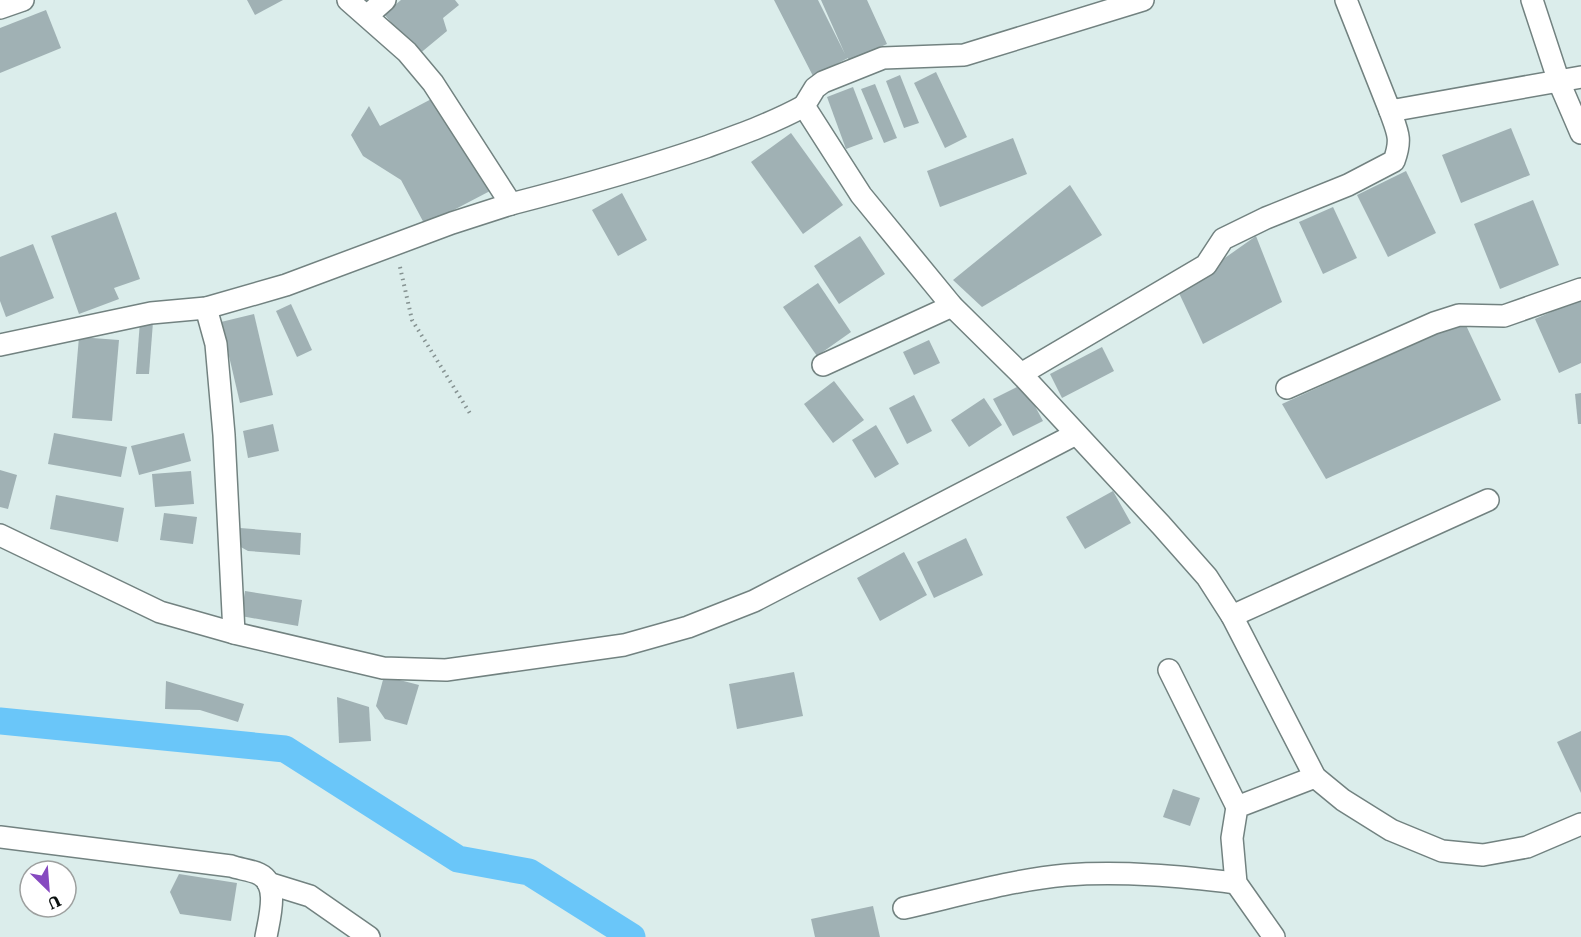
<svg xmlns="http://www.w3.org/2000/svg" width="1581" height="937" viewBox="0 0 1581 937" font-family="'Roboto Serif',serif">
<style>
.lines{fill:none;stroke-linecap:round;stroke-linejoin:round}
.canal{stroke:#6ac6f9;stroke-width:27}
.building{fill:#a0b1b4}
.street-casing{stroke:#728280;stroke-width:24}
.path{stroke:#859291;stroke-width:4;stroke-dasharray:1.5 4.5;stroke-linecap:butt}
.street{stroke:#fff;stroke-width:21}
</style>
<rect width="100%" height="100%" fill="#dbedeb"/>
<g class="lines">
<polyline class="canal" points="0,721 285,749 458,859 529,872 632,937"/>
</g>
<g class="building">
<polygon points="247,0 283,0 255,15"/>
<polygon points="401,0 455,0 459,5 443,18 447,31 418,55 384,14"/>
<polygon points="774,0 818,0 845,54 821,0 867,0 887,44 849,61 848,58 813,76"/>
<polygon points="46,10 61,48 0,73 0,28"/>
<polygon points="936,72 967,137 945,148 914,83"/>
<polygon points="900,75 919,123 904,128 886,81"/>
<polygon points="875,84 897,138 884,143 861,89"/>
<polygon points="853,87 873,139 846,149 827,97"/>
<polygon points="439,95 490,191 425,225 401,180 363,156 351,135 369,106 380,126"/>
<polygon points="1511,128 1530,175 1461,203 1442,155"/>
<polygon points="791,133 843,205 803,234 751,162"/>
<polygon points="1013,138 1027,174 940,207 927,171"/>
<polygon points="1406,171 1436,233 1388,257 1357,195"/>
<polygon points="1070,185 1102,235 982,307 953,280"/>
<polygon points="622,193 647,240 618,256 592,210"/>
<polygon points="1533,200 1559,265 1500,289 1474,224"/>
<polygon points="1333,207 1357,258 1323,274 1299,222"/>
<polygon points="116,212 140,279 114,288 119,299 79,314 51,236"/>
<polygon points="860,236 885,274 839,304 814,266"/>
<polygon points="1256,236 1282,302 1203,344 1178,291"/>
<polygon points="33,244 54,298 6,317 0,301 0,257"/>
<polygon points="818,283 851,332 817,356 783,307"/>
<polygon points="1581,299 1581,363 1559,373 1535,319"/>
<polygon points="291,304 312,350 297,357 276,311"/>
<polygon points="254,314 273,395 240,403 221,322"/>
<polygon points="140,321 153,322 149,374 136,374"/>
<polygon points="1464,321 1501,400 1326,479 1282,404"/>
<polygon points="79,337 119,340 112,421 72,418"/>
<polygon points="929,340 940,363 914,375 903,352"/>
<polygon points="1102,347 1114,371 1062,398 1050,374"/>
<polygon points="834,381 864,420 833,443 804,404"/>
<polygon points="1023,384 1043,421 1013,436 993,399"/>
<polygon points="1581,393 1581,424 1578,424 1575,394"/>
<polygon points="914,395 932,431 907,444 889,408"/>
<polygon points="984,398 1002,425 969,447 951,420"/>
<polygon points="273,424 279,451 248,458 243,431"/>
<polygon points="876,425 899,464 875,478 852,440"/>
<polygon points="54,433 127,447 121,477 48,464"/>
<polygon points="184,433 191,461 139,475 131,446"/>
<polygon points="0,470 17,475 8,509 0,507"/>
<polygon points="191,471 194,504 155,507 152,474"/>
<polygon points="1113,491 1131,523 1085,549 1066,517"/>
<polygon points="56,495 124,508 118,542 50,529"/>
<polygon points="164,513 197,517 193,544 160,540"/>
<polygon points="240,528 301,533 300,555 248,551 239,546"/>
<polygon points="966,538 983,575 934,598 917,562"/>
<polygon points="904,552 927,595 880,621 857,578"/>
<polygon points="245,591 302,600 298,626 241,616"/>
<polygon points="794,672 803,716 737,729 729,684"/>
<polygon points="384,676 419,685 407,725 385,719 376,706"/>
<polygon points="166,681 244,704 238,722 200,710 165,709"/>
<polygon points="337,697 369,707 371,741 339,743"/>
<polygon points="1581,731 1581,793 1557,742"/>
<polygon points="1173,789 1200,798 1190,826 1163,817"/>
<polygon points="179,874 237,883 231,921 180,914 170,892"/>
<polygon points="873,906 880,937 815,937 811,919"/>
</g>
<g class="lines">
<g class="street-casing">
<g id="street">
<polyline points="1143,0 964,55 883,58 823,82 815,88 804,106 861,195 952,306 1021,374 1161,525 1207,577 1232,616 1315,777 1343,800 1391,830 1442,851 1483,855 1527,847 1581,824"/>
<polyline points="1346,0 1390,111 1581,77"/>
<polyline points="1532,0 1559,82 1581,133"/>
<polyline points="0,8 23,0"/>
<polyline points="367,16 385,0"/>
<path d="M511 204C577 187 642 169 706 147 739 135 773 123 804 106"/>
<polyline points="206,308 216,344 224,435 234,633"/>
<polyline points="0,345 151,313 206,308 286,285 452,223 511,204 433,83 407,52 348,0"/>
<polyline points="823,365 952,306"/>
<path d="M1021 374 1206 265 1223 239 1266 218 1348 185 1394 161C1402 139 1398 133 1390 111"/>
<polyline points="1287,388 1434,323 1459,315 1504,316 1581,289"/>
<polyline points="0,535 160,612 234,633 383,668 446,670 624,645 688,627 754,601 1076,434"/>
<polyline points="1232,616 1488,500"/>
<polyline points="1169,670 1237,807"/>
<path d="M0 837 231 866C239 869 251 870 259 874 280 884 269 919 266 937"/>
<polyline points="268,883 310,896 369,937"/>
<path d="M904 908C957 896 1011 880 1066 875 1123 871 1179 876 1236 883"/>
<polyline points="1274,937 1236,883 1232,838 1237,807 1315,777"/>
</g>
</g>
<polyline class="path" points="400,267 412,320 471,415"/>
<use href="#street" class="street"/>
</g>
<g transform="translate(48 889) rotate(155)"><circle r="28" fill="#ffffff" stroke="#9da09f" stroke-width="1.5"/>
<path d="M0-4.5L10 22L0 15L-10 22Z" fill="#864ac0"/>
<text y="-9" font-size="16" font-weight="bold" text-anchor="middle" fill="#0b1110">U</text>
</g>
</svg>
